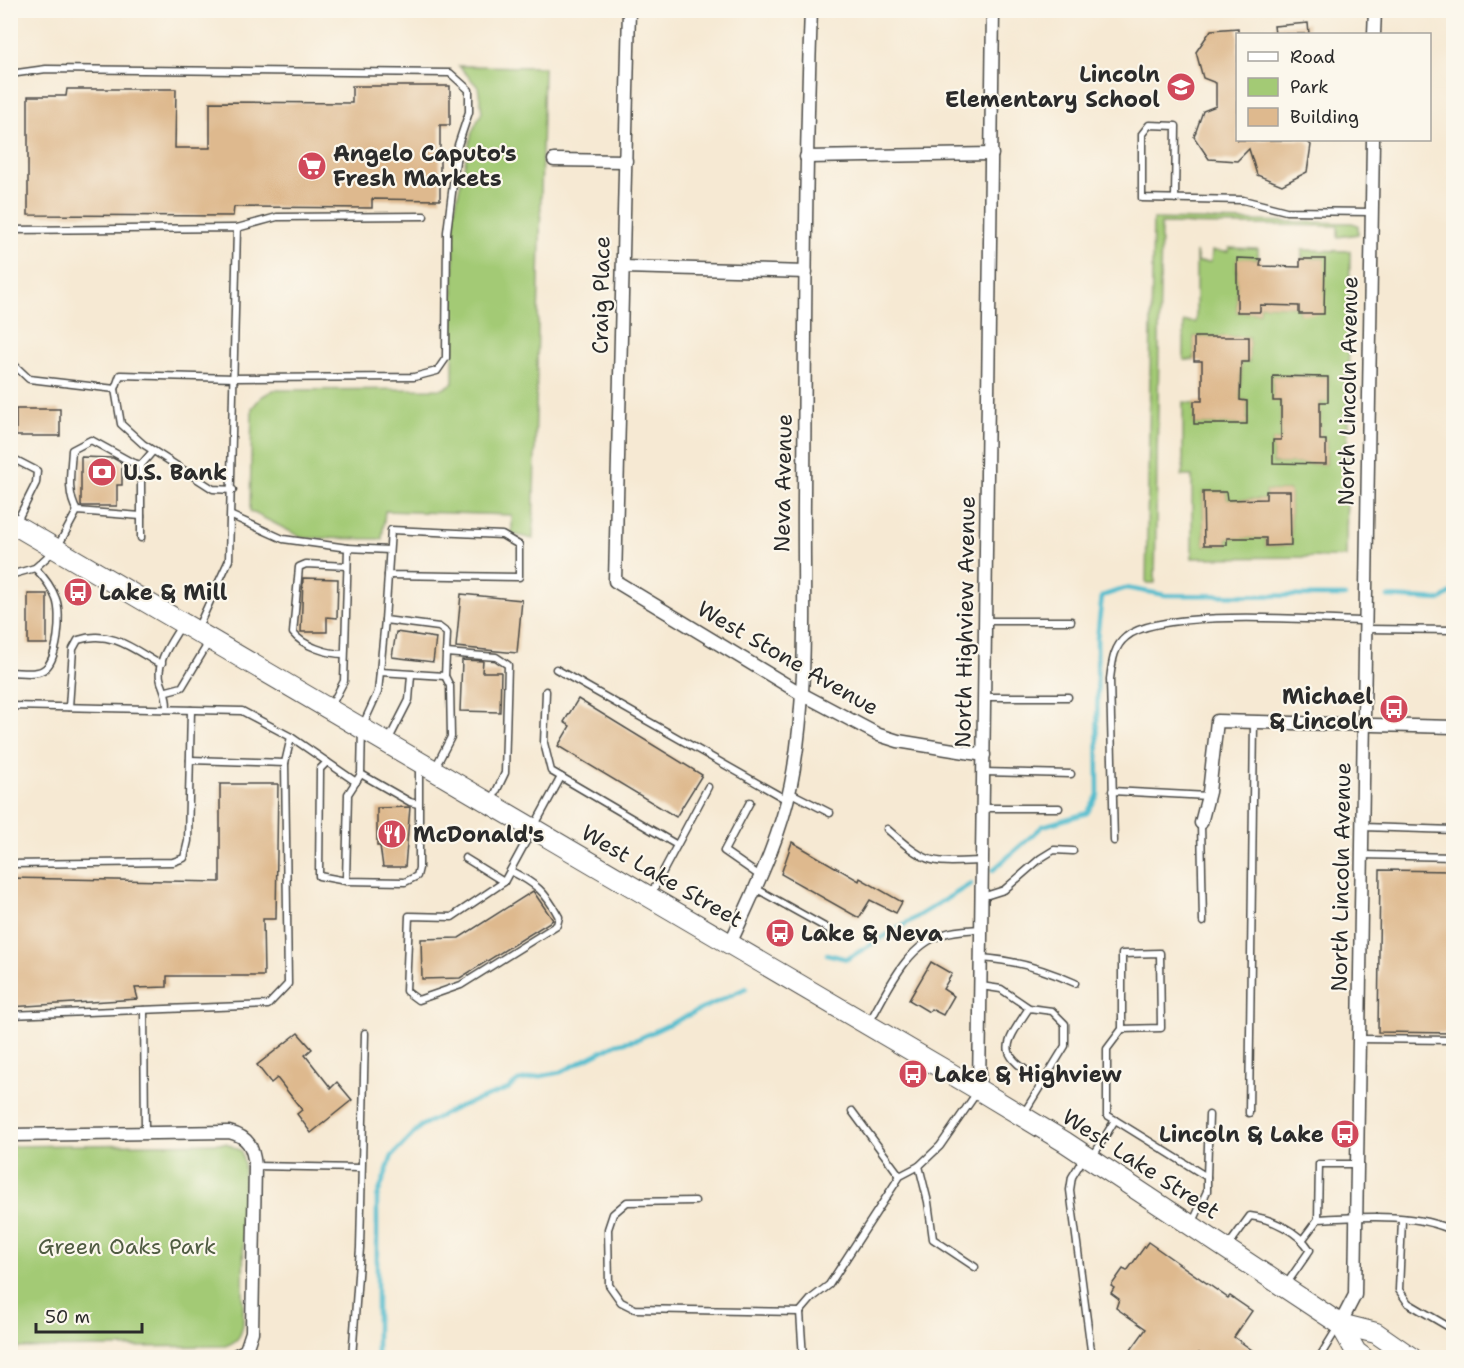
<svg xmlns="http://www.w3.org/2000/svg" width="1464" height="1368" viewBox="0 0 1464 1368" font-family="'Shantell Sans',sans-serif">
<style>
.green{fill:#a3ca75;stroke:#677a50;stroke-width:1.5;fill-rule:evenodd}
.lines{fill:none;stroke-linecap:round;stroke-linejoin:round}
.stream{stroke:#51bccd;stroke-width:4.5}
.building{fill:#deb98e}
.lane-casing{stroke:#494844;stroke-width:9}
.street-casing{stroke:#494844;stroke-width:15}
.primary-casing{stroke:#494844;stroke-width:22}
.lane{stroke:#fff;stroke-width:6}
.street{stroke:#fff;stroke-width:12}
.primary{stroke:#fff;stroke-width:20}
.labels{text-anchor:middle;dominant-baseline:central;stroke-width:4.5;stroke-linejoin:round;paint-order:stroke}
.poi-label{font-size:22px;font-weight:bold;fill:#2b2b2b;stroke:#fbf7ec;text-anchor:start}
.street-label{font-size:22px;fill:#2b2b2b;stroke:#fbf7ec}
.park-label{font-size:22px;fill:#4f5b41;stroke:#fbf7ec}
</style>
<rect width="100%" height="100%" fill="#fbf7ec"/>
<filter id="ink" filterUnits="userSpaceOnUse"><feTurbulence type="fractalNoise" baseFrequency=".0167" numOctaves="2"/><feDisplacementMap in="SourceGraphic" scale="12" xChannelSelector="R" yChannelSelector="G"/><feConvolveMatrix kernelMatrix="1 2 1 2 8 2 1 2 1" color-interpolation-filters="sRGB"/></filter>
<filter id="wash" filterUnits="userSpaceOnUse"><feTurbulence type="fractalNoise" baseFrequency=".008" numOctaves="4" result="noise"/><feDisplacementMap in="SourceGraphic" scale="24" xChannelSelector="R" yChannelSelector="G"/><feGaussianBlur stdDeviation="1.35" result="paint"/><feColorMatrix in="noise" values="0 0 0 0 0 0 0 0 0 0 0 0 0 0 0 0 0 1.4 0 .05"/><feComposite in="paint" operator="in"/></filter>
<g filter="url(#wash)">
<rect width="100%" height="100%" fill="#f6e9d3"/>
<g class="green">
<polygon points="459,66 544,67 533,539 512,534 512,515 385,511 382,539 303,538 250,511 252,408 261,397 273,390 443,389 453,383 454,212 472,132 482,112 478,87"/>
<polygon points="1153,219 1352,223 1358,225 1358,234 1338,237 1338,226 1161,224 1155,583 1146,583"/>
<path d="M1229 248 1258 249V259H1237V312H1260V305L1299 306V314L1324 259H1302V250L1350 251 1346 557 1192 558V476H1181L1183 469V402L1194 403V424H1247V401L1240 400 1241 362H1249V337H1194V360H1184V322H1196V252L1198 262H1211L1212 251 1228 252ZM1273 376 1328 377V401L1320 402V440H1326V464L1273 463V440H1281V401L1273 400ZM1266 491H1290L1291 545 1266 546V538H1227V545H1204L1203 492H1226L1227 500 1266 499Z"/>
<path d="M226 1143 241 1151 244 1164 243 1324C241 1337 237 1342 225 1346L11 1348V1146Z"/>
</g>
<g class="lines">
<g class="stream">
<polyline points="1388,597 1441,600 1454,591"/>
<polyline points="993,870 1043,826 1087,813 1098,795 1097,638 1102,596 1126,588 1165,595 1345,596"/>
<polyline points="827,954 847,959 971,884"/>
<polyline points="377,1358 377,1197 392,1156 421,1126 458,1107 508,1089 518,1081 561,1072 616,1044 638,1039 746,988"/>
</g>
</g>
<g id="blocks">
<g class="building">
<polygon points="1308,23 1309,34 1275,34 1274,26"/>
<polygon points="1238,28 1238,140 1306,140 1311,145 1307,172 1282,185 1257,175 1249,149 1237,161 1209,159 1194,137 1203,111 1216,106 1216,83 1203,78 1196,52 1211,30"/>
<polygon points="352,86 450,86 450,125 440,125 440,200 372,199 372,208 234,207 233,216 28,215 28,96 66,96 67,89 176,89 175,148 210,148 210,102 352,103"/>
<polygon points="1237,258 1261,259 1260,266 1300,267 1300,259 1325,259 1324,314 1299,314 1299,306 1260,305 1260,312 1237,312"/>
<polygon points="1194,337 1249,337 1249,362 1241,362 1240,400 1247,401 1247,424 1194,424 1194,401 1202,401 1202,361 1194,361"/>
<polygon points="1273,376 1328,377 1328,402 1320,402 1320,440 1326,440 1326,464 1273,463 1273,440 1281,440 1281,401 1273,401"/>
<rect x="16" y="409" width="44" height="27"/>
<polygon points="81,457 113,458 122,463 122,485 117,485 117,506 81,506"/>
<polygon points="1266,491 1290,491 1291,545 1266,546 1266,538 1227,538 1227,545 1204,545 1203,492 1226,492 1227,500 1266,499"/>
<polygon points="303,578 338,579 337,618 327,617 327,632 301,632"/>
<rect x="28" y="594" width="19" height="50"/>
<polygon points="461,594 522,600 517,653 456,647"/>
<polygon points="396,632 436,638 433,662 392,657"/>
<polygon points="462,660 483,661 482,672 501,672 500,712 460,711"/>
<polygon points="578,699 702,775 676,817 558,746 570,726 564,722"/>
<polygon points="220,784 278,784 276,919 263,919 264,976 167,976 167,987 135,988 138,999 10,1007 10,878 220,882"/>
<polygon points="410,807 405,867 383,867 380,846 377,846 377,808"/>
<polygon points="792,842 859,881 860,878 902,902 896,913 870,900 859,918 781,874"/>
<polygon points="1380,870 1454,871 1454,1033 1378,1032"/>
<polygon points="533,891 553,920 460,978 422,979 421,939 459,938"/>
<polygon points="931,962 952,974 943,989 954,996 943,1015 931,1009 929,1012 909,1000"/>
<polygon points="298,1033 312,1049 305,1055 331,1088 337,1082 352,1100 311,1133 297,1114 302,1110 277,1078 271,1083 257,1065"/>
<polygon points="1148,1242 1228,1298 1230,1296 1252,1311 1234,1337 1263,1358 1205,1358 1199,1353 1193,1358 1125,1358 1146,1329 1116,1308 1119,1299 1111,1293 1114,1288 1111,1286 1123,1269 1127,1271"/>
</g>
</g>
</g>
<g filter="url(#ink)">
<use href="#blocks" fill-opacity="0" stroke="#494844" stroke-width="1.5"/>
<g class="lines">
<g class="lane-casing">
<g id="lane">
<polyline points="10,74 46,69 450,73 469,90 469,112 458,145 447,232 446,358 437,371 414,377 235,378 120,375 115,389 29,379 10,361"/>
<polyline points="1175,199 1176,126 1149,125 1142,134 1142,198 1243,200 1286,211 1372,212"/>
<polyline points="237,228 277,217 424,216"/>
<polyline points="10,230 237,228 229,560 198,627"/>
<polyline points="115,389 121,424 143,444 213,489 233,490"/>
<polyline points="10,457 37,471 36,483 16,523"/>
<path d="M77 511C66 493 71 470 72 450L91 440 131 462 141 465"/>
<polyline points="232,516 283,539 348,548 344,681 330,708"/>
<polygon points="391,530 502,535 519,545 519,577 388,575"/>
<polyline points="141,538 141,465 153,451"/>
<polyline points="348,548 389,550"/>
<polyline points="10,575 35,568 57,548 77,511 141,516"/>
<polyline points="385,620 388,575"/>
<polyline points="986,621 1071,621"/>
<polyline points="1366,629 1454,630"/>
<polyline points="446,653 496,657 508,665 505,773 492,800"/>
<path d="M344 654C328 654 303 646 293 633L299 567 306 564 347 566"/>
<polyline points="556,669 787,800"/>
<path d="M10 672C20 672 35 675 43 670 58 662 62 614 56 599 52 588 44 577 35 568"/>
<polyline points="380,672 445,676"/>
<polyline points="167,691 182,687 209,642"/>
<polyline points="546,691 544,743 551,771 677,845"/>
<polyline points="985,697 1068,697"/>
<polyline points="10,706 242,711 291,737"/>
<path d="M69 707 73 649 78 640C109 630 131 647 156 662L162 663"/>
<path d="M167 709C167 697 165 693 161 682 154 663 173 640 182 624"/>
<polyline points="388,741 409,700 411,675"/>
<polyline points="190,760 285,763 291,737 356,782"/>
<polyline points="327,762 320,769 319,876 346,881"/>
<polyline points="419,765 419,868 417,876 405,882 346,881 348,794 361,774 362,727 378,692 385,620 439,627 447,633 445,676 450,686 451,737 435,768"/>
<polyline points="983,772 1071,774"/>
<polyline points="361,774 410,802 418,804"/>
<polyline points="1112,791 1208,796"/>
<polyline points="789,792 830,813"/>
<polyline points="750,802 724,851 760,876"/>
<polyline points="983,808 1059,808"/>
<polyline points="1201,823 1203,922"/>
<polyline points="1363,827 1454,830"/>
<path d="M887 829C928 865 928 863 982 861"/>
<path d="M1114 841 1110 679C1112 664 1113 647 1126 637 1160 608 1315 620 1365 621"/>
<polyline points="1363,855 1454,857"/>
<polyline points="465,858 504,882"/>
<polyline points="10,864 173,862 184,858 188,841 191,710"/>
<path d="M511 871C536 884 545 891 559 917L557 925 461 985 418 1000 406 991 409 916 452 917 504 882 561 777"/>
<polyline points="755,888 832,931"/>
<polyline points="650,896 708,787"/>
<polyline points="982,897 1004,890 1041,858 1054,850 1073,851"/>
<path d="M981 958C1015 960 1044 969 1075 983"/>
<polyline points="981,986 1001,989 1029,1008 1052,1011 1065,1024 1065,1046 1024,1113"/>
<path d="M1029 1008C1000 1051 999 1053 1043 1082"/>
<polyline points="144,1010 145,1133"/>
<polyline points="10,1015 268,1005 288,984 285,763"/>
<path d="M870 1021C888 990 906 945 944 934 955 930 969 930 981 929"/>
<polyline points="1122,1029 1122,954 1160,953 1161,1028 1122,1029 1107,1049 1107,1115 1207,1177 1207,1191 1193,1222"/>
<polyline points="1359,1039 1454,1040"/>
<polyline points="852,1111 900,1176"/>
<polyline points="1249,1113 1254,722"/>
<polyline points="1092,1158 1115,1120"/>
<polyline points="1083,1159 1072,1177 1070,1190 1092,1358"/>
<polyline points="255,1166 360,1168"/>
<polyline points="919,1166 928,1202 933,1239 975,1267"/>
<polyline points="1207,1177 1209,1115"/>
<polyline points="695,1201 627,1202 613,1214 608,1229 609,1285 621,1302 635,1309 800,1312"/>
<polyline points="1318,1219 1319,1164 1356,1164"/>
<polyline points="1402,1220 1399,1290 1408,1303 1454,1330"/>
<path d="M1303 1239 1318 1219C1361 1217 1414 1212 1454 1231"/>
<path d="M1228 1246 1250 1216C1272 1219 1298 1231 1310 1250L1285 1286"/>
<polyline points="352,1358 360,1248 365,1033"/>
<polyline points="803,1358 800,1312 812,1298 829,1285 900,1176 919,1166 940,1146 978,1091"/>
<polyline points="1319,1358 1338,1327"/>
</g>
</g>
<g class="street-casing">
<g id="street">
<polyline points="629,10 615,581 800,693 879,735 898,741 984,755"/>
<polyline points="1374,34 1375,10"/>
<polyline points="806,157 992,154"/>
<polyline points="554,160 626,161"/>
<polyline points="623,267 806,272"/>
<polyline points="1201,823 1209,792 1217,721 1454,727"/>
<path d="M730 944C753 893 780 840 791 784 809 695 803 591 804 500 805 337 805 174 811 10"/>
<polyline points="979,1090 993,10"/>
<path d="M10 1135 229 1132C249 1137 253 1147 255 1166L252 1332 246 1350 231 1358"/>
<polyline points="1340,1324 1355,1295 1373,140"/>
</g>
</g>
<g class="primary-casing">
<g id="primary">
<polyline points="10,522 979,1090 1065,1142 1340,1324 1376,1333 1412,1358"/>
<polyline points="1340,1324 1356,1352 1364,1358"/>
</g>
</g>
<use href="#lane" class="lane"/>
<use href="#street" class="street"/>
<use href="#primary" class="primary"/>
</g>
</g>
<defs>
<g id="school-disc" transform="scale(1.5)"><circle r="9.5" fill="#d1495b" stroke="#fbf7ec"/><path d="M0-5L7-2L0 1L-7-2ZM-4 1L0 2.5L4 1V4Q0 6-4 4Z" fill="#fff"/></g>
<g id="supermarket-disc" transform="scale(1.5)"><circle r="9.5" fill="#d1495b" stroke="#fbf7ec"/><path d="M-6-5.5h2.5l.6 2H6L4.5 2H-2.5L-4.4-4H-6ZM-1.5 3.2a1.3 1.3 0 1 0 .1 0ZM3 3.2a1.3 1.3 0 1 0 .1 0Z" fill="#fff"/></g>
<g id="bank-disc" transform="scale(1.5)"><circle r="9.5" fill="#d1495b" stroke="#fbf7ec"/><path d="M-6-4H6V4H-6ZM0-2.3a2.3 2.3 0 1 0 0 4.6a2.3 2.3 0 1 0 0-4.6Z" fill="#fff"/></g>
<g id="bus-disc" transform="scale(1.5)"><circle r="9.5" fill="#d1495b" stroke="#fbf7ec"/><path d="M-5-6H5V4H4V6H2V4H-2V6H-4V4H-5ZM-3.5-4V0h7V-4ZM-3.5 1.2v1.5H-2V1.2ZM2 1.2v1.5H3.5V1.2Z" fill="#fff"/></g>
<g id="restaurant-disc" transform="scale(1.5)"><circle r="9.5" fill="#d1495b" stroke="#fbf7ec"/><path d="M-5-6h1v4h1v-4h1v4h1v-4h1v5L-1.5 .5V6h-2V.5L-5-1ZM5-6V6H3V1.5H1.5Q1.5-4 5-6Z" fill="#fff"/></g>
</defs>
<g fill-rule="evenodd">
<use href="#school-disc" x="1181" y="87"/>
<use href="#supermarket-disc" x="312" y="166"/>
<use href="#bank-disc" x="102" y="472"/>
<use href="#bus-disc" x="78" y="592"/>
<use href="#bus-disc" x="1394" y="709"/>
<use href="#restaurant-disc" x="392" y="834"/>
<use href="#bus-disc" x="780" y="933"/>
<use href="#bus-disc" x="913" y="1074"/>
<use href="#bus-disc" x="1345" y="1134"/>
</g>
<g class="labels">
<g class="poi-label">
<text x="1160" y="74" text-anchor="end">Lincoln<tspan x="1160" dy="25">Elementary School</tspan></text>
<text x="333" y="153">Angelo Caputo's<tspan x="333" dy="25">Fresh Markets</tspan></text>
<text x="123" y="472">U.S. Bank</text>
<text x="99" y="592">Lake &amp; Mill</text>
<text x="1373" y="696" text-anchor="end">Michael<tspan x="1373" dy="25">&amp; Lincoln</tspan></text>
<text x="413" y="834">McDonald's</text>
<text x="801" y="933">Lake &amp; Neva</text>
<text x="934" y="1074">Lake &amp; Highview</text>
<text x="1324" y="1134" text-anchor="end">Lincoln &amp; Lake</text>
</g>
<g class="street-label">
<text transform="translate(601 295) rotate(-89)">Craig Place</text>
<text transform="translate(1348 391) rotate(-89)">North Lincoln Avenue</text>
<text transform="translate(783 483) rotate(-89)">Neva Avenue</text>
<text transform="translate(965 622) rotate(-89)">North Highview Avenue</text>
<text transform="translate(788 658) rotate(30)">West Stone Avenue</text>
<text transform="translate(662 876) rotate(30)">West Lake Street</text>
<text transform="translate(1341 877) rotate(-89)">North Lincoln Avenue</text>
<text transform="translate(1141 1164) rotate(33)">West Lake Street</text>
</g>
<g class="park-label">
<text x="127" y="1246">Green Oaks Park</text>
</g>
</g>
<rect width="1464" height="1368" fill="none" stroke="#fbf7ec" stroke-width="36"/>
<rect x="1236" y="33" width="195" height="108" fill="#fbf7ec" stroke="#a8a59f" stroke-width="1.5"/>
<rect x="1248" y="52" width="30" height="9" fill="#ffffff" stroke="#a8a59f" stroke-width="1.5"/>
<text x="1290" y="63" font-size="18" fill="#2b2b2b">Road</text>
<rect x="1248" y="78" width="30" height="18" fill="#a3ca75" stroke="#a8a59f" stroke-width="1.5"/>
<text x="1290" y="93" font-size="18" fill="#2b2b2b">Park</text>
<rect x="1248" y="108" width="30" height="18" fill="#deb98e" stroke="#a8a59f" stroke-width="1.5"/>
<text x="1290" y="123" font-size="18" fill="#2b2b2b">Building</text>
<path d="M36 1323v9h106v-9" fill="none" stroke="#2b2b2b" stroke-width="3"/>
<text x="45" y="1323" font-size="18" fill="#2b2b2b" stroke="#fbf7ec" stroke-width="4.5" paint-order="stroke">50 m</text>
</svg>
